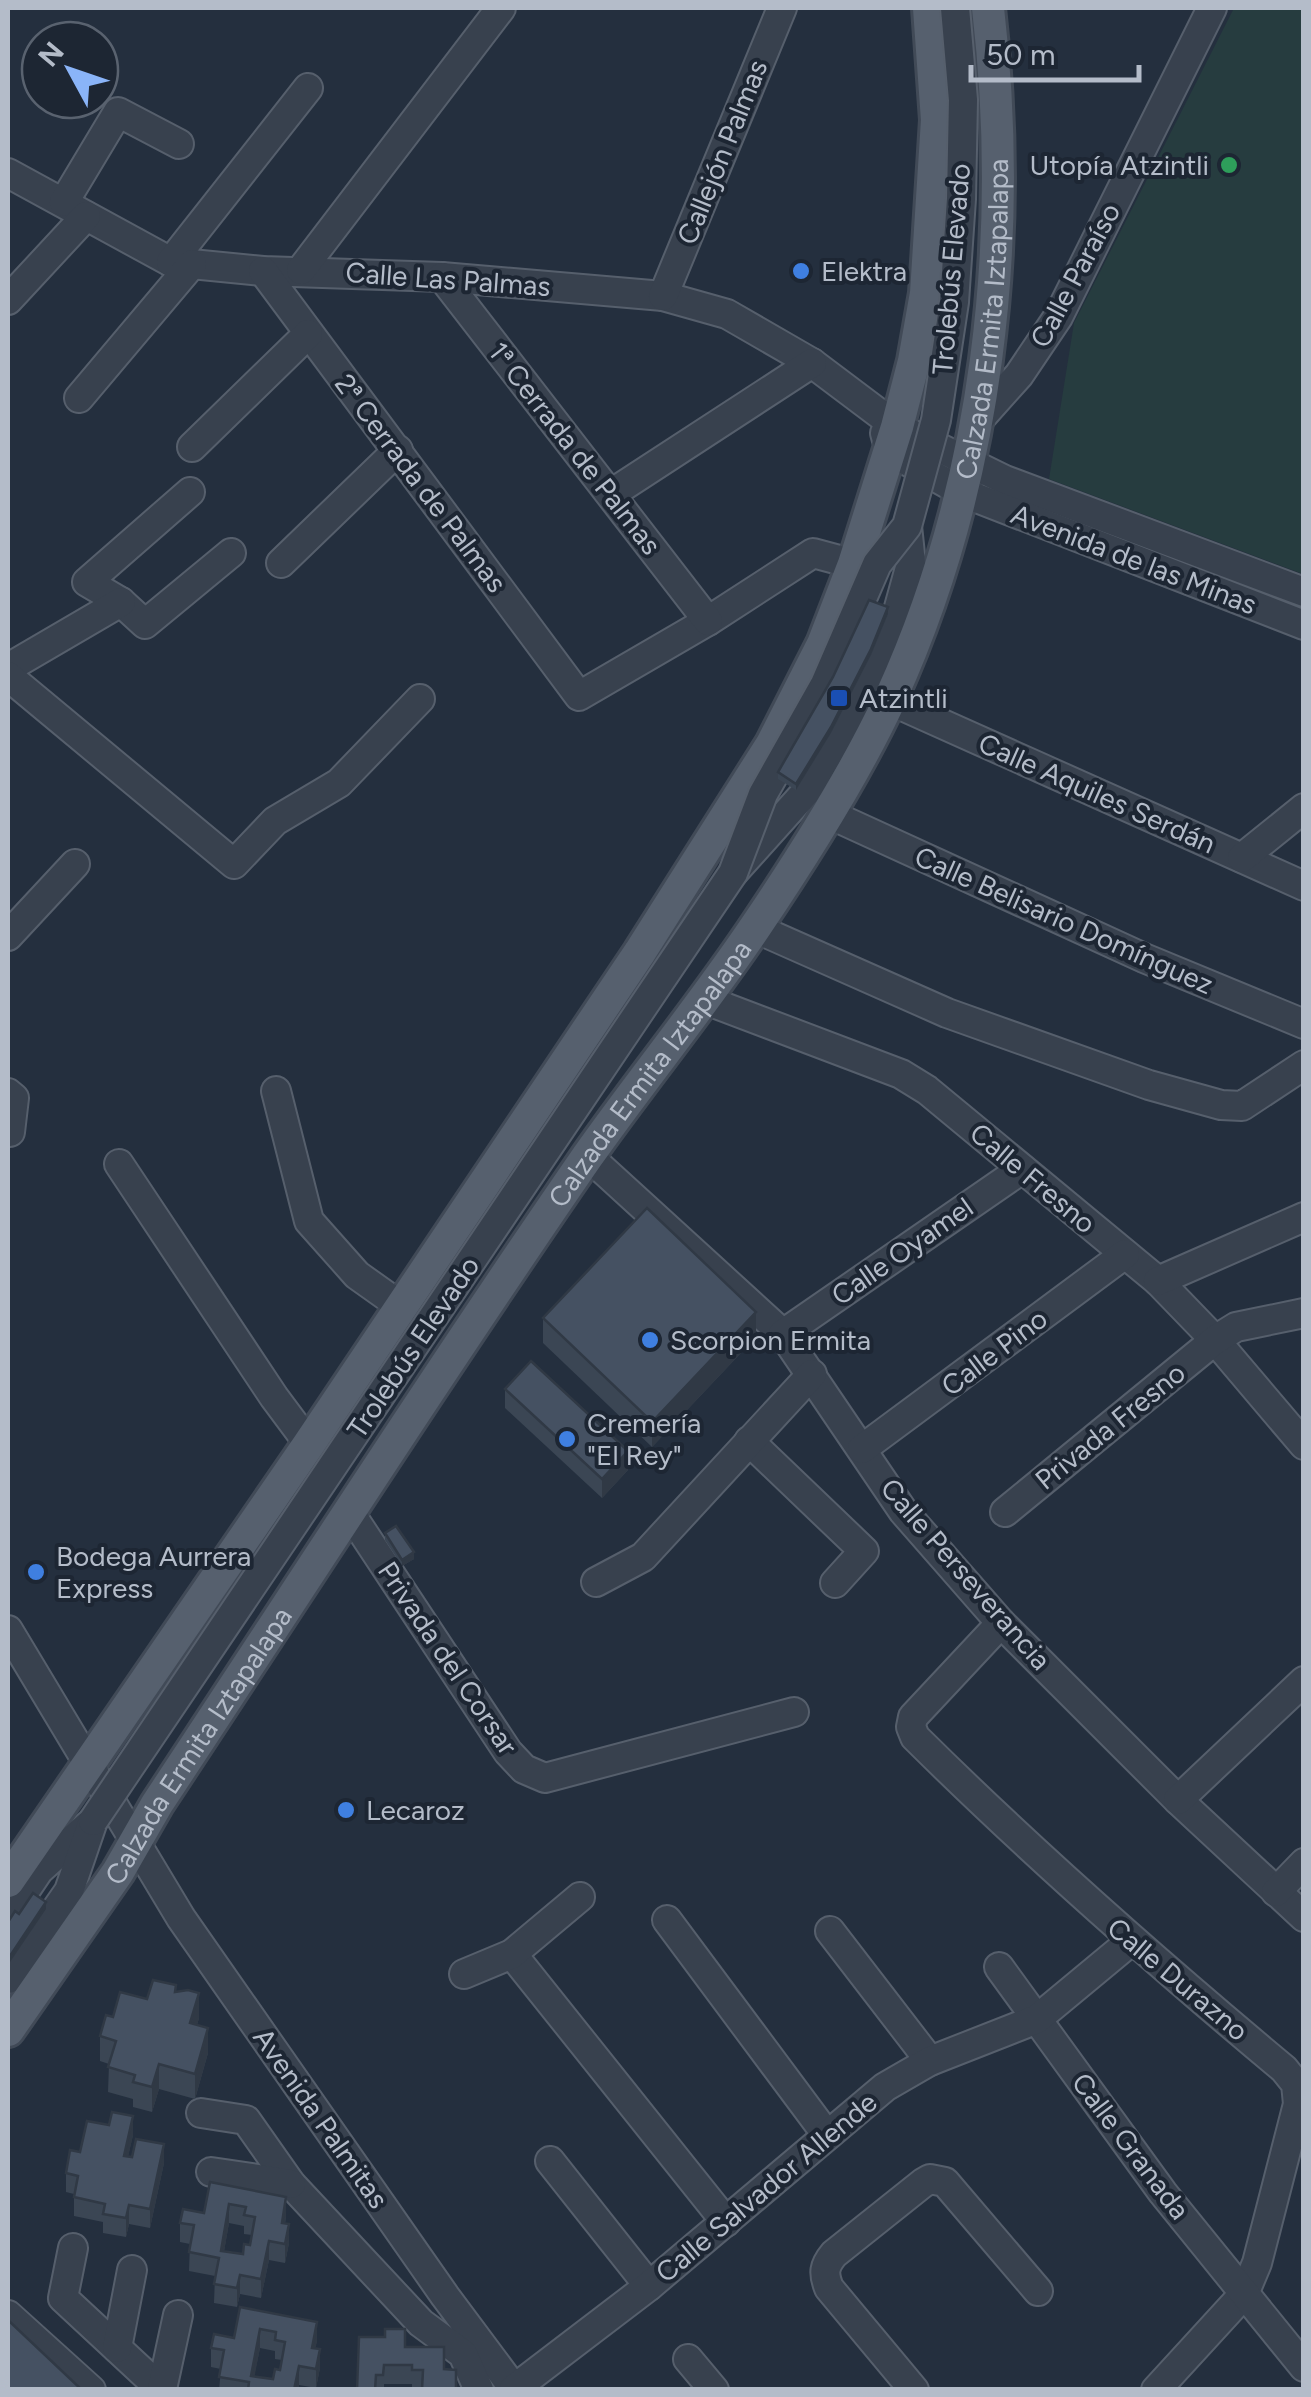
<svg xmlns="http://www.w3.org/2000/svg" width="1311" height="2397" viewBox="0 0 1311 2397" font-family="Figtree,sans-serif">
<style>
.green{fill:#263c3f}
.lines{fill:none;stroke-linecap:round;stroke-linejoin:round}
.minor-casing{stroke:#565f6c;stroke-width:32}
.major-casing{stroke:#414a57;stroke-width:38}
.minor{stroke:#38414e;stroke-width:28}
.major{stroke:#56606e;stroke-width:32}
.minor-bridge-casing{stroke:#565f6c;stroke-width:32;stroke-linecap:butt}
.minor-bridge{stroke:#38414e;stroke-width:28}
.wall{fill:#3b4654;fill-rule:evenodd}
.shaded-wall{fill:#303945}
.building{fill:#455162;stroke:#303945;stroke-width:2.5;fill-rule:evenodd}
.leisure-dot{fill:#2e9e5b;stroke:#1d2633;stroke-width:4}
.shop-dot{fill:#3f7fe0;stroke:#1d2633;stroke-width:4}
.transit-dot{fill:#1a4fb4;stroke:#1d2633;stroke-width:4}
.labels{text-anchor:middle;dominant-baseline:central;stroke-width:8;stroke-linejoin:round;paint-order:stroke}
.street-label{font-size:28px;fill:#b4bcc9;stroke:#1d2633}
.poi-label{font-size:28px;fill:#b4bcc9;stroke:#1d2633;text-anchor:start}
</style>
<rect width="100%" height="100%" fill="#242f3e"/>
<polygon class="green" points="1234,8 1303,8 1303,574 1049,479 1074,323"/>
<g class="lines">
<g class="minor-casing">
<g id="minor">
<polyline points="8,173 171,262 263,271 442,277 663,296 727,314 812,363 897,427 1005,480 1304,592"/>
<polyline points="64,202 118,112 179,144"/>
<polyline points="171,262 308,88"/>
<polyline points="301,270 501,8"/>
<polyline points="263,271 579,696 708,621 813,553 854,564"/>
<polyline points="442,277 708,621"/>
<polyline points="663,296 782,8"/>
<polyline points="8,300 86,216"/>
<polyline points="79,398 192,264"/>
<polyline points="976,423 1019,375 1058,317 1212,8"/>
<polyline points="885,433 890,451 964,493 1304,625"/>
<polyline points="192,447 308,334"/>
<polyline points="190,492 87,582 121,602 145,624 231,553"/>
<polyline points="611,494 812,363"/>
<polyline points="281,563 398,450"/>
<polyline points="8,668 121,602"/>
<polyline points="8,676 234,864 275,821 339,783 420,699"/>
<polyline points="889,700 1304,886"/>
<polyline points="827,813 1144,958 1304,1024"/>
<polyline points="1242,858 1304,808"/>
<polyline points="733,873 805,793 846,724 898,611 911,564 907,526"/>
<polyline points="755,928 947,1013 1149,1085 1221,1105 1242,1106 1304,1065"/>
<polyline points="8,936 75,864"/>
<polyline points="703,999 901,1074 927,1090 1158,1281 1215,1340 1304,1445"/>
<polyline points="276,1091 309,1221 357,1275 402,1307"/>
<polyline points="8,1093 14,1098 10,1132"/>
<polyline points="588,1156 783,1334 903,1511 1001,1623 1178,1800 1304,1917"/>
<polyline points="119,1164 274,1397 309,1444"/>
<polyline points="1158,1281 1304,1217"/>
<polyline points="783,1334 1022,1169"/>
<polyline points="749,1441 864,1551 835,1583"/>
<polyline points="862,1449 1125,1254"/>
<polyline points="1005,1512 1215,1340 1236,1327 1304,1313"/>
<polyline points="350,1513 508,1752 524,1769 545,1778 794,1712"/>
<polyline points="596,1582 643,1557 812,1374"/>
<path d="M1001 1623 913 1717 911 1727 915 1737C1033 1854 1157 1963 1284 2069L1296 2084 1298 2104 1257 2263 1244 2294 1156 2390"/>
<polyline points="8,1630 181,1918 445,2296 515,2390"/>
<polyline points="1178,1800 1304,1681"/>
<polyline points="1276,1892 1304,1863"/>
<polyline points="8,1916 39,1870 89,1825"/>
<polyline points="667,1920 827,2135"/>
<polyline points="830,1931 930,2061"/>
<polyline points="512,1954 726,2222"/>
<polyline points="999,1967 1163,2193 1304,2367"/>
<polyline points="464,1974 512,1954 580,1897"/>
<polyline points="8,1979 69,1891 93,1821"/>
<polyline points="201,2113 246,2120 291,2184 421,2323 463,2354 479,2390"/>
<polyline points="550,2161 649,2286"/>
<polyline points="211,2172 291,2184"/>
<polyline points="73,2248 63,2298 162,2390"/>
<polyline points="8,2315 91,2390"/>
<polyline points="117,2348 132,2270"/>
<polyline points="688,2359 714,2390"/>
<polyline points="162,2389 178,2315"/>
<polyline points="514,2389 649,2286 885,2087 930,2061 1037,2019 1131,1941"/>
<path d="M914 2390 829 2288C823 2273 824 2266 834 2254L923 2183 930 2179 945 2182 1038 2291"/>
</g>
</g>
<g class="major-casing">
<g id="major">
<polyline points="8,1881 309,1444 640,952 772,744 823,644 854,564 897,427 914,361 926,293 937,120 929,8"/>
<path id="s1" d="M8 2030 118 1872 157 1804C300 1588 440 1370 587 1157 642 1079 703 1005 756 926 804 855 855 775 891 697 988 484 1015 240 988 8"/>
</g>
</g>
<use href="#minor" class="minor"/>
<use href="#major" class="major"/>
<g class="minor-bridge-casing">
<polyline id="minor-bridge" points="93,1821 733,873 763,794 825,684 877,564 907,526 936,420 954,302 961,199 963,100 955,8"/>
</g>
<use href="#minor-bridge" class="minor-bridge"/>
</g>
<g class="wall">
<polygon points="888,614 871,655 831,733 796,790 778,779 778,772 833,677"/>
<polygon points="543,1318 756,1337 652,1447 543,1343"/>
<polygon points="505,1389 628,1470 602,1498 505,1408"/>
<polygon points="385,1533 414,1559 402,1566 385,1540"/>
<polygon points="176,1992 199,2018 197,2025 208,2053 195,2099 159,2089 152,2112 133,2107 133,2099 108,2092 109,2064 100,2061 100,2036 147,1999"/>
<polygon points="133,2135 128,2156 164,2163 150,2228 129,2224 126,2237 103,2233 103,2222 74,2216 74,2194 66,2192 66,2173 80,2152"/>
<path d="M210 2182 286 2216 285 2224 289 2243 285 2263 269 2260 261 2298 240 2294 237 2307 214 2303 215 2276 189 2271 190 2244 180 2242V2223L204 2213ZM229 2223 244 2226V2234L252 2235 250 2245 243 2254 224 2251Z"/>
<path d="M240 2307 317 2341 315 2348 320 2368 316 2388 299 2385 298 2390H219L221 2369 211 2367V2348L234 2338ZM260 2348 275 2351V2359L282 2360 280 2370 273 2379 254 2376Z"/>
<polygon points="405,2347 444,2369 456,2390 412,2389 412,2384 384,2384 384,2390 357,2390"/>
</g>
<g class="shaded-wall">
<polygon points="888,607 888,614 871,655 831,733 796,790 796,784"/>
<polygon points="756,1312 756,1337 652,1447 652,1422"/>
<polygon points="628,1451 628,1470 602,1498 602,1479"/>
<polygon points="414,1552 414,1559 402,1566 402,1560"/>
<polygon points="46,1902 46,1909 8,1965 8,1959"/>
<polygon points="199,1993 199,2018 190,2048 190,2023"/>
<polygon points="208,2028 208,2053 195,2099 195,2074"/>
<polygon points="159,2064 159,2089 152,2112 152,2087"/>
<polygon points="133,2116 133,2135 124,2175 124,2156"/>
<polygon points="164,2144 164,2163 150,2228 150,2209"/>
<polygon points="286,2197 286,2216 282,2242 282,2223"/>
<polygon points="229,2204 229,2223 221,2270 221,2251"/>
<polygon points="129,2205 129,2224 126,2237 126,2218"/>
<polygon points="289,2224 289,2243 285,2263 285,2244"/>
<polygon points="269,2241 269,2260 261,2298 261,2279"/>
<polygon points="240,2275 240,2294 237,2307 237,2288"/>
<polygon points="317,2322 317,2341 312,2367 312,2348"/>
<polygon points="260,2329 260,2348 252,2390 251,2376"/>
<polygon points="320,2349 320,2368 316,2388 316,2369"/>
<polygon points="299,2366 299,2385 298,2390 294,2390"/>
</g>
<g class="building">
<polygon points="869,600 888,607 871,649 831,727 796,784 778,772 833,677"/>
<polygon points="647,1208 756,1312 652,1422 543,1318"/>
<polygon points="531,1361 628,1451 602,1479 505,1389"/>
<polygon points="396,1526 414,1552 402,1560 385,1533"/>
<polygon points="33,1893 46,1902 8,1959 8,1922 15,1911 19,1914"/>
<polygon points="153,1980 176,1985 175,1992 188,1990 199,1993 190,2023 208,2028 195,2074 159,2064 152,2087 133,2082 135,2075 108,2067 116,2041 100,2036 106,2015 113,2017 120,1992 147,1999"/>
<polygon points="112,2112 133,2116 124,2156 132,2157 136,2139 164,2144 150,2209 129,2205 126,2218 103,2214 105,2204 74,2197 78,2176 66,2173 70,2150 80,2152 87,2121 109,2125"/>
<path d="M210 2182 286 2197 282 2223 289 2224 285 2244 269 2241 261 2279 240 2275 237 2288 214 2284 219 2258 189 2252 194 2225 180 2223 183 2209 204 2213ZM229 2204 246 2207 244 2215 255 2217 250 2245 244 2244 243 2254 221 2251Z"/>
<path d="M240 2307 317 2322 312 2348 320 2349 316 2369 299 2366 294 2390H248L249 2382 219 2377 224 2350 211 2348 214 2334 234 2338ZM260 2329 276 2332 275 2340 285 2342 280 2370 275 2369 273 2379 251 2376Z"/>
<polygon points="8,2320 82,2390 8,2390"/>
<polygon points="385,2329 405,2329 405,2347 444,2347 444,2369 456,2370 456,2390 422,2390 423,2370 412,2370 412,2365 384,2365 383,2375 376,2375 375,2390 357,2390 359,2337 385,2337"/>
</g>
<circle class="leisure-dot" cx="1229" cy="165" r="10"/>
<g class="shop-dot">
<circle cx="801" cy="271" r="10"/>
<circle cx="650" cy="1340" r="10"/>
<circle cx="567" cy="1439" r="10"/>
<circle cx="36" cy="1572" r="10"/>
<circle cx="346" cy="1810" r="10"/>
</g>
<rect class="transit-dot" x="829" y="688" width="20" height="20" rx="5"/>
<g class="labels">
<g class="street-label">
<text transform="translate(722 152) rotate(-68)">Callejón Palmas</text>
<text transform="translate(951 269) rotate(-85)">Trolebús Elevado</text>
<text transform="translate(1075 275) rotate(-62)">Calle Paraíso</text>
<text transform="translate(448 279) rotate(4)">Calle Las Palmas</text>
<text stroke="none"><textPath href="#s1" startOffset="1992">Calzada Ermita Iztapalapa</textPath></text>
<text transform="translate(575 448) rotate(52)">1ª Cerrada de Palmas</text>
<text transform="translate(421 483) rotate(53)">2ª Cerrada de Palmas</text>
<text transform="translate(1134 559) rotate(21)">Avenida de las Minas</text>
<text transform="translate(1097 793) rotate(24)">Calle Aquiles Serdán</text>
<text transform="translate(1064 920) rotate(24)">Calle Belisario Domínguez</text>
<text stroke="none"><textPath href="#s1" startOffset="1152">Calzada Ermita Iztapalapa</textPath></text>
<text transform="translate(1033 1178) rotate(40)">Calle Fresno</text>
<text transform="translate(902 1251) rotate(-35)">Calle Oyamel</text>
<text transform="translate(413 1347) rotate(-56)">Trolebús Elevado</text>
<text transform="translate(994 1352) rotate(-37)">Calle Pino</text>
<text transform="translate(1110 1426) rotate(-39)">Privada Fresno</text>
<text transform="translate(966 1574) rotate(49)">Calle Perseverancia</text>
<text transform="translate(448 1658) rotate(56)">Privada del Corsar</text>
<text stroke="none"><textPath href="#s1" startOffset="342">Calzada Ermita Iztapalapa</textPath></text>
<text transform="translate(1178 1979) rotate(40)">Calle Durazno</text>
<text transform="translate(321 2118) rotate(55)">Avenida Palmitas</text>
<text transform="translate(1131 2146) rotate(53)">Calle Granada</text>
<text transform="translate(766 2187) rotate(-40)">Calle Salvador Allende</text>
</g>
<g class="poi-label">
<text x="1209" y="165" text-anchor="end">Utopía Atzintli</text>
<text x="821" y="271">Elektra</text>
<text x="859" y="698">Atzintli</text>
<text x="670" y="1340">Scorpion Ermita</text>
<text x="587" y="1423">Cremería<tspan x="587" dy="32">"El Rey"</tspan></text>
<text x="56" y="1556">Bodega Aurrera<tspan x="56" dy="32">Express</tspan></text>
<text x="366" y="1810">Lecaroz</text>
</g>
</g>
<rect width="1311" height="2397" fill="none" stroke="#b4bcc9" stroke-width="20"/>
<g transform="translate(70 70) rotate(310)"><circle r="48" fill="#1d2633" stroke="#59626f" stroke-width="2.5"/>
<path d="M0-8L18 38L0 25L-18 38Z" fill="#8ab4f8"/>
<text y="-15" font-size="28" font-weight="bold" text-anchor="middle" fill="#b4bcc9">N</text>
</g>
<path d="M971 65v15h168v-15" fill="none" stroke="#b4bcc9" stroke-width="5"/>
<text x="986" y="65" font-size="30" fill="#b4bcc9" stroke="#1d2633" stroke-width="8" paint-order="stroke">50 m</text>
</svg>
